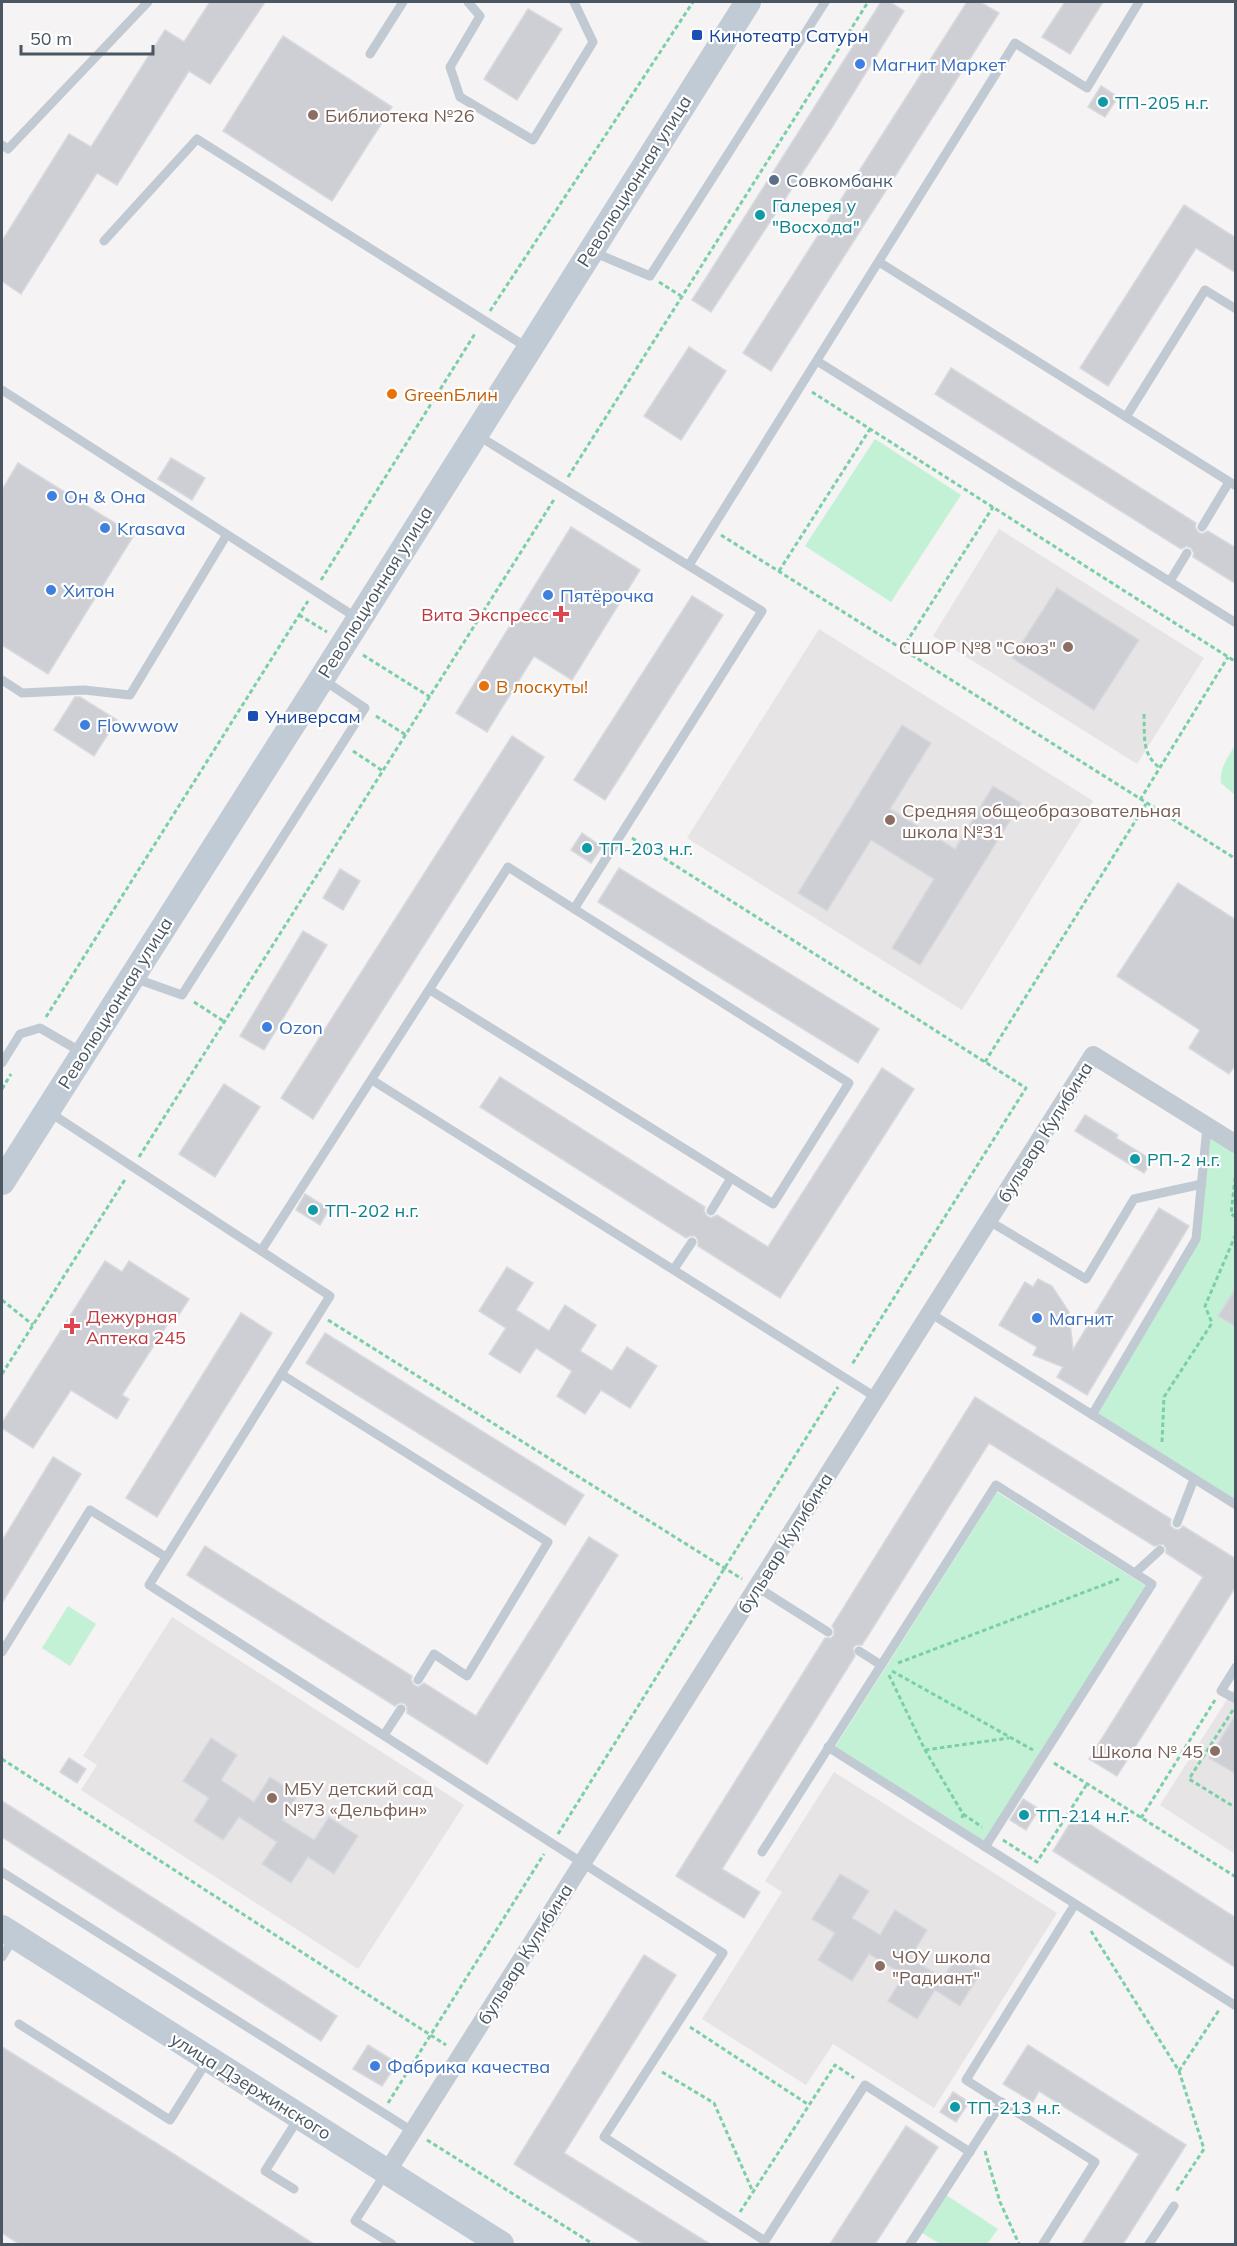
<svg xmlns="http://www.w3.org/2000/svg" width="1237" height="2246" viewBox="0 0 1237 2246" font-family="Mulish,sans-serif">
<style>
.education{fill:#e6e4e5}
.green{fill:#c3f1d5}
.building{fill:#cdcfd5;stroke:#d7d9de;stroke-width:1.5}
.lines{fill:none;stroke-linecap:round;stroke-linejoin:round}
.path{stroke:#7ad0a6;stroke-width:3;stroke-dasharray:4.5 3;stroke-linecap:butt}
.service{stroke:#c1cad2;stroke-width:9}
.minor{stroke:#c1cad2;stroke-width:18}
.secondary{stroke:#c1cbd6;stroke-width:26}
.transit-dot{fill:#1a4fb4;stroke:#fff;stroke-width:2}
.shop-dot{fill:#3f7fe0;stroke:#fff;stroke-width:2}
.culture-dot{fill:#0f9aa8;stroke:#fff;stroke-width:2}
.education-dot{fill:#8d6e63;stroke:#fff;stroke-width:2}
.service-dot{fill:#5c6f8a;stroke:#fff;stroke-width:2}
.food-dot{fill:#e8710a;stroke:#fff;stroke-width:2}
.health-dot{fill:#e0444e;stroke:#fff;stroke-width:2}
.labels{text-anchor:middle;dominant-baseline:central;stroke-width:4.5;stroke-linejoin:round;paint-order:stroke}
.transit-label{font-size:18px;fill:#164399;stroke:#fff;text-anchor:start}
.shop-label{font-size:18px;fill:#366cbe;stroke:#fff;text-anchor:start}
.culture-label{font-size:18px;fill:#0d838f;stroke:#fff;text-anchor:start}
.education-label{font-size:18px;fill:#785e54;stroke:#fff;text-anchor:start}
.service-label{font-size:18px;fill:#4e5e75;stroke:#fff;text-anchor:start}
.street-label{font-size:18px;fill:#4a5661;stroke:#fff}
.food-label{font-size:18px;fill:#c56008;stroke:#fff;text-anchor:start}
.health-label{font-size:18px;fill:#be3a42;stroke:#fff;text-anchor:end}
</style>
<rect width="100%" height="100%" fill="#f5f3f3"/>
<g class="education">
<polygon points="999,529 1204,658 1137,764 933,636"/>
<polygon points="819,629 1093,801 962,1010 687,838"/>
<polygon points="172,1617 464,1805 358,1969 81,1790 97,1765 83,1756"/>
<polygon points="1235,1687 1235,1854 1160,1805"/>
<polygon points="834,1772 1057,1913 934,2108 833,2044 806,2085 702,2019 782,1892 765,1881"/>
</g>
<g class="green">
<polygon points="875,439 961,495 891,602 805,546"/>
<path d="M1235 745 1236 795H1235L1221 783C1219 768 1228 758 1235 745Z"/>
<polygon points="1208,1129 1235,1147 1235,1502 1096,1414 1199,1239"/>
<polygon points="997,1492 1146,1586 984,1841 835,1747"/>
<polygon points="68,1606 96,1624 70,1666 42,1648"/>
<polygon points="943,2193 998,2229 987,2244 940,2244 919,2231"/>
</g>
<g class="building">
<polygon points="210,2 265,2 210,84 189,71 117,185 97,173 21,294 2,281 2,241 69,134 91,147 165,30 184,42"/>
<polygon points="881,2 890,2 904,11 831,129 711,312 692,300"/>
<polygon points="967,2 980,2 999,13 771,371 743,353"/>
<polygon points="1065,2 1103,2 1070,54 1042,37"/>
<polygon points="528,9 562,29 517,100 484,79"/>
<polygon points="283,36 392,107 332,201 223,131"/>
<polygon points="1101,86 1118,97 1105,117 1088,107"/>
<polygon points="1184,205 1236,238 1236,273 1196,248 1108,386 1080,368"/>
<polygon points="689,347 726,371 681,440 644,416"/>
<polygon points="951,368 1196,523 1195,527 1198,532 1202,534 1208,531 1236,548 1236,584 1193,557 1194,553 1191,548 1187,546 1181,549 935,394"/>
<polygon points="171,458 205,478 192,500 158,479"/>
<polygon points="18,463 134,535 48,674 2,645 2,490"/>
<polygon points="571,527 640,570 572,680 534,656 487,732 456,713"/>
<polygon points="1057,588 1139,640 1094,710 1012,658"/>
<polygon points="692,596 723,615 605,800 574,780"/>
<polygon points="75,697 80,697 117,720 94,756 54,730"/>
<polygon points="902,725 931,743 890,809 955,849 993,786 1021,803 920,965 892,948 934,879 871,840 827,911 798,893"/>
<polygon points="512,736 544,757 313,1119 281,1098"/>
<polygon points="582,833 602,847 591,863 571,850"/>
<polygon points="619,868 879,1029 858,1063 598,902"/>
<polygon points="340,869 360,881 343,910 323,898"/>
<polygon points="1178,883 1236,920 1236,1064 1229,1074 1189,1048 1200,1030 1117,976"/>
<polygon points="303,931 327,945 264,1050 240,1036"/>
<polygon points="882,1068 914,1089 780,1298 698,1246 698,1240 695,1236 690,1236 686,1238 480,1107 500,1077 705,1207 704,1211 707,1216 711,1218 717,1215 768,1247"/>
<polygon points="224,1084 260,1107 215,1177 179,1154"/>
<polygon points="1085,1115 1118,1135 1116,1138 1152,1160 1144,1173 1075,1131"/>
<polygon points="305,1194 329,1209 320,1225 296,1210"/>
<polygon points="1159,1208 1189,1226 1087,1395 1057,1377 1063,1367 1033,1355 1037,1347 999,1325 1025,1282 1033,1287 1038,1279 1052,1286 1069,1312 1073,1350"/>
<polygon points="105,1261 122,1272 129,1261 189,1299 178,1316 174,1314 122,1395 129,1399 117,1419 71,1390 33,1448 2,1428 2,1423"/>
<polygon points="507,1267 533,1283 516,1310 549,1331 565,1305 596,1325 580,1351 612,1371 627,1347 657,1366 630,1408 601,1390 585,1414 557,1396 572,1371 536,1348 520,1373 489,1354 506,1328 479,1311"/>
<polygon points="1236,1288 1236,1327 1218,1316"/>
<polygon points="241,1313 272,1333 157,1517 126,1498"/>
<polygon points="325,1333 584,1495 565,1525 306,1363"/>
<polygon points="975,1397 1171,1519 1170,1525 1174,1529 1179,1530 1183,1526 1236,1559 1236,1586 1117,1776 1089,1759 1203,1577 1166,1553 1166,1548 1163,1544 1154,1546 989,1443 862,1645 856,1645 853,1648 855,1656 722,1869 760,1892 744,1918 676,1876 825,1638 831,1638 834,1635 834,1629 832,1626"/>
<polygon points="53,1457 81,1474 2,1603 2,1541"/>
<polygon points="589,1537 618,1555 487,1764 407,1713 407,1707 404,1703 399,1703 395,1706 187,1575 205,1546 412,1676 411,1680 414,1685 418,1687 424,1683 476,1716"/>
<polygon points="1236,1714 1236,1774 1209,1758"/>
<polygon points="211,1738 237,1755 221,1780 254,1802 270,1777 298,1795 282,1820 314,1840 329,1817 358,1836 334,1874 308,1857 291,1883 262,1864 277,1842 239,1817 223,1840 194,1821 209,1798 183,1781"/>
<polygon points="69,1758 86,1769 77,1783 60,1772"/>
<polygon points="1023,1799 1039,1809 1026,1830 1010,1820"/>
<polygon points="2,1801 337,2016 321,2041 2,1837"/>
<polygon points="1075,1815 1236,1918 1236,1968 1053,1851"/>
<polygon points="840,1874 869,1891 852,1918 880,1935 895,1910 927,1930 910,1958 943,1978 958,1955 982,1970 960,2006 935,1990 917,2019 888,2001 904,1975 869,1954 852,1981 818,1960 835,1933 812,1919"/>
<polygon points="644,1955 676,1975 564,2153 710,2244 643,2244 514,2164"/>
<polygon points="368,2045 397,2063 382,2086 353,2069"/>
<polygon points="1028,2045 1186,2145 1123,2244 1082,2244 1139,2154 1039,2091 1033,2102 1003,2084"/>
<polygon points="2,2047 169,2151 314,2244 19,2244 2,2233"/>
<polygon points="953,2092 969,2102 956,2122 940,2112"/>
<polygon points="906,2126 938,2147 875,2244 830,2244"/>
</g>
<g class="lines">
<g class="path">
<polyline points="659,282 681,296"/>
<polyline points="490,311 693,2"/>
<polyline points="812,392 1236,662"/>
<polyline points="568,477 868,2"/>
<polyline points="721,535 1236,859"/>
<polyline points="779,571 870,429"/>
<polyline points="321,580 476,332"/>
<polyline points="299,615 327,632"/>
<polyline points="902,649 993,507"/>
<polyline points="363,655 430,697"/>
<path d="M1144 714C1145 736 1141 754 1160 768"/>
<polyline points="376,716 406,735"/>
<polyline points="353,751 383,771"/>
<polyline points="1140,800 1228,657"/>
<polyline points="632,838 1026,1088 851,1366"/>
<polyline points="194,1002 225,1022"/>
<polyline points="46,1017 308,601"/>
<polyline points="985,1062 1146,804"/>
<polyline points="2,1089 11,1074"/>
<polyline points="139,1157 555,498"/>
<polyline points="1236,1170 1231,1214 1236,1217"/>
<polyline points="2,1300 33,1325"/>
<polyline points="328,1320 742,1579"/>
<polyline points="2,1374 126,1178"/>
<polyline points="1162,1442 1164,1397 1212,1323 1205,1306 1236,1234"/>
<polyline points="898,1663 1119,1579"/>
<polyline points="892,1671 1033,1750"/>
<polyline points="889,1675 925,1750 963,1814 962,1818"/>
<polyline points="1233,1710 1189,1779 1236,1808"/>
<polyline points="925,1750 1009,1738"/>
<polyline points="2,1759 446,2045"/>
<polyline points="1054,1763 1236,1877"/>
<polyline points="963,1814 982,1827"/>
<polyline points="1141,1818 1215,1700"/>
<polyline points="558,1834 838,1387"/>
<polyline points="1003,1840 1037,1862 1087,1784"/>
<polyline points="1091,1931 1179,2071 1204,2149 1175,2193"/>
<polyline points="690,2027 809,2105"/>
<polyline points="1179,2071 1219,2010"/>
<polyline points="662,2072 714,2103 753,2192"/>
<polyline points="388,2103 544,1854"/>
<polyline points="427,2140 593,2244"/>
<polyline points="985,2151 1000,2202 1019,2244"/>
<polyline points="740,2212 835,2065 854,2078"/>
</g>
<g class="service">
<polyline points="468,2 480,16 450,67 460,97 533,140 593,42 574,2"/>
<polyline points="370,54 403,2"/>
<polyline points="2,145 8,149 148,2"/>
<polyline points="104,241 197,139 528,348"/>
<polyline points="593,252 650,276 825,2"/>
<polyline points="879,262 1236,486"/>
<polyline points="817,361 1236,623"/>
<polyline points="2,390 357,618"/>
<polyline points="1126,417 1205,290 1236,309"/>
<polyline points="477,435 762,611 574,909"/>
<polyline points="1202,527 1229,482"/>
<polyline points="689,565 1015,43 1087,88 1139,2"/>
<polyline points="1170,581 1187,553"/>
<polyline points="2,680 22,693 84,690 130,695 226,536"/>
<polyline points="134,978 182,995 365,708 322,679"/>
<polyline points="2,1063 20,1034 40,1028 83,1053"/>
<polyline points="372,1080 877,1398"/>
<polyline points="49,1112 330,1296 149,1585 723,1953 604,2137 765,2241 865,2085 970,2152"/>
<polyline points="711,1211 731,1178"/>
<polyline points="989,1221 1086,1279 1134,1199 1202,1184"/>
<polyline points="261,1251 508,867 849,1083 773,1204 430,990"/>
<polyline points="674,1269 692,1242"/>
<polyline points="930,1313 1236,1505"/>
<polyline points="281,1374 548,1542 467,1676 434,1654 418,1680"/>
<polyline points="1092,1415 1196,1239 1207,1127"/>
<polyline points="1177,1523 1194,1479"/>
<polyline points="1135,1573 1160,1550"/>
<polyline points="757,1587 828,1632"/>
<polyline points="859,1651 881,1665"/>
<polyline points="2,1652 90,1510 166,1557"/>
<polyline points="1236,1667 1221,1691 1236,1699"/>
<polyline points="384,1735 401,1709"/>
<polyline points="828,1747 1236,2006"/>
<polyline points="762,1852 996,1485 1152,1584 985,1847"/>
<polyline points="2,1872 412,2131"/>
<polyline points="2,1957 13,1939"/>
<polyline points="19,2024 170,2120 207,2061"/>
<polyline points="385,2174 355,2221 392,2244"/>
<polyline points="294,2189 265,2171 298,2119"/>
<polyline points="910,2244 1002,2102"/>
<polyline points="1043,2244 1095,2162 966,2080 1075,1904"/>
<polyline points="1149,2244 1174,2206"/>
</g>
<polyline class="minor" points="387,2172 1093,1055 1236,1144"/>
<g class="secondary">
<polyline points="2,1182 324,675 748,2"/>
<polyline points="2,1928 501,2244"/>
</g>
</g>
<g class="transit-dot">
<rect x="691" y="29" width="12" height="12" rx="3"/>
<rect x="247" y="710" width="12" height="12" rx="3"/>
</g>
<g class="shop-dot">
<circle cx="860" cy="64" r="6"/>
<circle cx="52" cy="496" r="6"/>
<circle cx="105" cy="528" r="6"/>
<circle cx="51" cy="590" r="6"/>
<circle cx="548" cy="595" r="6"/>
<circle cx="85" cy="725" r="6"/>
<circle cx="267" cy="1027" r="6"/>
<circle cx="1037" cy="1318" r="6"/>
<circle cx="375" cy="2066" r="6"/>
</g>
<g class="culture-dot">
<circle cx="1103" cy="102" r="6"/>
<circle cx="760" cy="215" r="6"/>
<circle cx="587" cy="848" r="6"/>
<circle cx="1135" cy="1159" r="6"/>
<circle cx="313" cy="1210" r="6"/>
<circle cx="1024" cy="1815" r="6"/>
<circle cx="955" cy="2107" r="6"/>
</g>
<g class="education-dot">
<circle cx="313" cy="115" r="6"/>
<circle cx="1068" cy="647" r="6"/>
<circle cx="890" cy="820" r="6"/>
<circle cx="1215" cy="1751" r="6"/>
<circle cx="272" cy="1798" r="6"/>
<circle cx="880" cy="1966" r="6"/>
</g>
<circle class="service-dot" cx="774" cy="180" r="6"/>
<g class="food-dot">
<circle cx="392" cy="394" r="6"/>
<circle cx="484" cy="686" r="6"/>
</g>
<g class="health-dot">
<path d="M558 605h6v6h6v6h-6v6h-6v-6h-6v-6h6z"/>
<path d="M69 1317h6v6h6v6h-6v6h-6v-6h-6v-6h6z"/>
</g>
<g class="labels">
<g class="transit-label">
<text x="709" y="35">Кинотеатр Сатурн</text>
<text x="265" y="716">Универсам</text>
</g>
<g class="shop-label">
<text x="872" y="64">Магнит Маркет</text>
<text x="64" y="496">Он &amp; Она</text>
<text x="117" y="528">Krasava</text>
<text x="63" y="590">Хитон</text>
<text x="560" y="595">Пятёрочка</text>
<text x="97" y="725">Flowwow</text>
<text x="279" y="1027">Ozon</text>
<text x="1049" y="1318">Магнит</text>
<text x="387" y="2066">Фабрика качества</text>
</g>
<g class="culture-label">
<text x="1115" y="102">ТП-205 н.г.</text>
<text x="772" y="205">Галерея у<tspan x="772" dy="21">"Восхода"</tspan></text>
<text x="599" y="848">ТП-203 н.г.</text>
<text x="1147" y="1159">РП-2 н.г.</text>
<text x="325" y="1210">ТП-202 н.г.</text>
<text x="1036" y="1815">ТП-214 н.г.</text>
<text x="967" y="2107">ТП-213 н.г.</text>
</g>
<g class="education-label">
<text x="325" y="115">Библиотека №26</text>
<text x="1056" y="647" text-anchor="end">СШОР №8 "Союз"</text>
<text x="902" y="810">Средняя общеобразовательная<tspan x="902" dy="21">школа №31</tspan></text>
<text x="1203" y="1751" text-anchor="end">Школа № 45</text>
<text x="284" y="1788">МБУ детский сад<tspan x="284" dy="21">№73 «Дельфин»</tspan></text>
<text x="892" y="1956">ЧОУ школа<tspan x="892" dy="21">"Радиант"</tspan></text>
</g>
<g class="service-label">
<text x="786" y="180">Совкомбанк</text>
</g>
<g class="street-label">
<text transform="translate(634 181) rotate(-58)">Революционная улица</text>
<text transform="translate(375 592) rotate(-58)">Революционная улица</text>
<text transform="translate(115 1003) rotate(-58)">Революционная улица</text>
<text transform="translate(1045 1132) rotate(-58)">бульвар Кулибина</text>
<text transform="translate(785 1543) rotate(-58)">бульвар Кулибина</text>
<text transform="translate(525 1954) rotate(-58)">бульвар Кулибина</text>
<text transform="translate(251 2086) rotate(32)">улица Дзержинского</text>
</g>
<g class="food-label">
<text x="404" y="394">GreenБлин</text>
<text x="496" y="686">В лоскуты!</text>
</g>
<g class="health-label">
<text x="549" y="614">Вита Экспресс</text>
<text x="86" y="1316" text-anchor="start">Дежурная<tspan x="86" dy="21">Аптека 245</tspan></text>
</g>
</g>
<rect width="1237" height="2246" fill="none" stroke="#4a5661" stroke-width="6"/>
<path d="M21 45v9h132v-9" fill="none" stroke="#4a5661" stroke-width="3"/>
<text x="30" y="45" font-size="18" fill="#4a5661" stroke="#ffffff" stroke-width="4.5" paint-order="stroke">50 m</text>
</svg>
